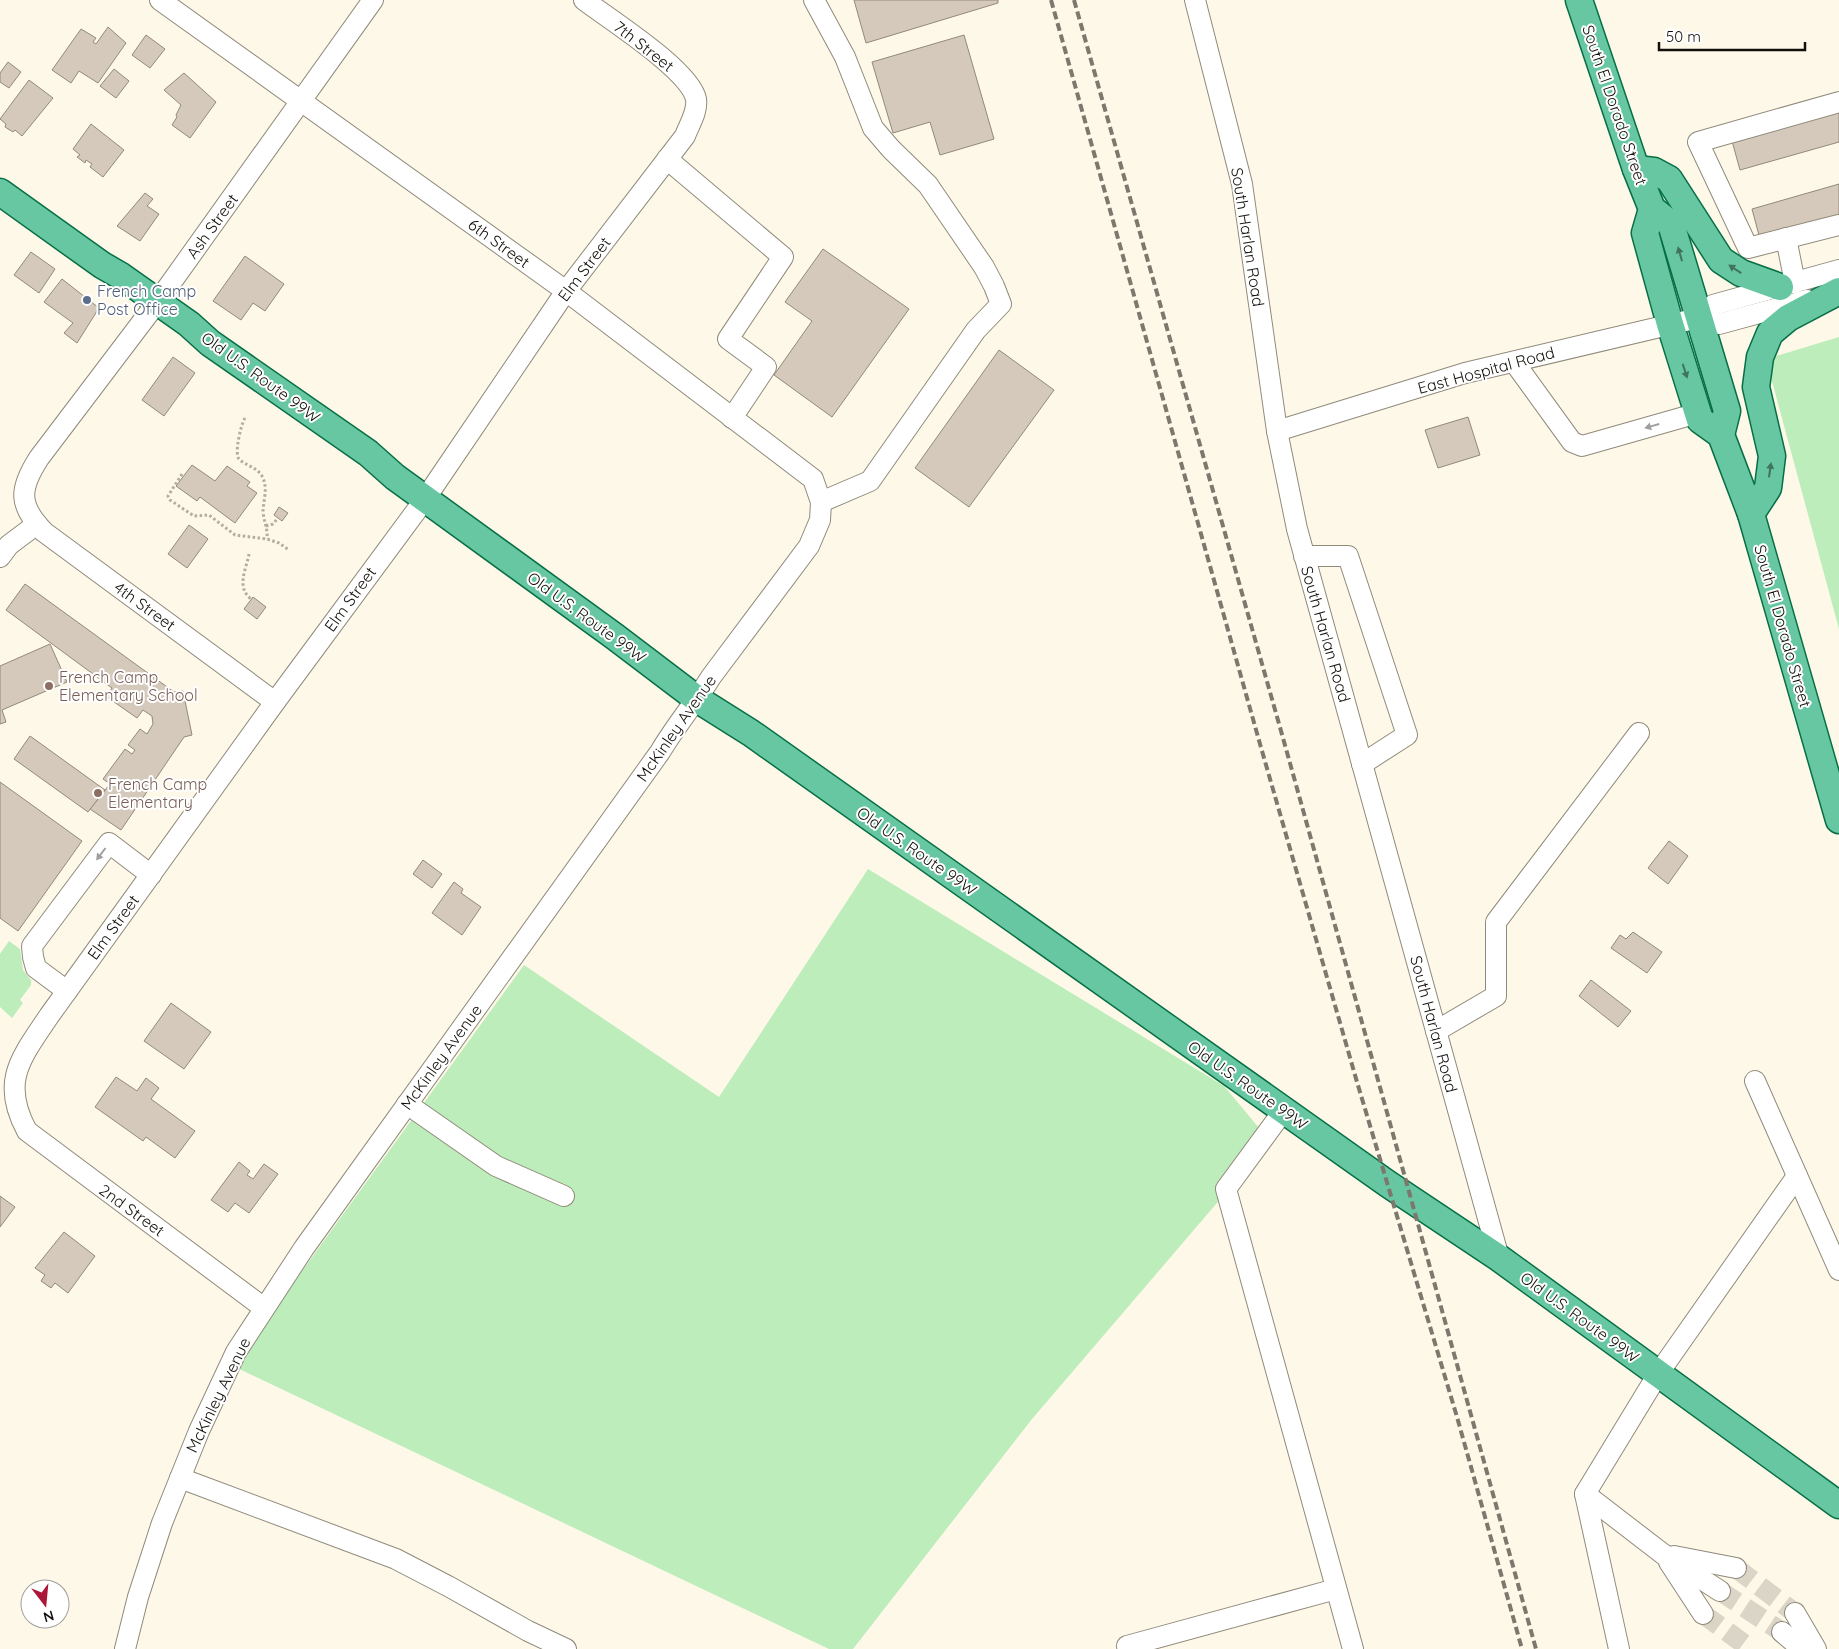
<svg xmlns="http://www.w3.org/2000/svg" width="1839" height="1649" viewBox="0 0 1839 1649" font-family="Quicksand,sans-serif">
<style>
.green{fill:#bcedba}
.building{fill:#d5c9bc;stroke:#93887c}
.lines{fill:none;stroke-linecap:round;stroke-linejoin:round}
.minor-tunnel{stroke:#dad5c7;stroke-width:20;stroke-dasharray:20 10;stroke-linecap:butt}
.minor-casing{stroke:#908a7b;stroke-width:22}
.major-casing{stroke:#076f45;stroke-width:29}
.path{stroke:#b1ada0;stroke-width:3;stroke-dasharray:2.5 2.5;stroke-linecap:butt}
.minor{stroke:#fff;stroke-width:20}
.major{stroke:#67c7a3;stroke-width:26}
.rail{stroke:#7c786e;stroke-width:4;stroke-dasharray:8 4;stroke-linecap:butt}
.oneway{fill:#40745e}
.oneway2{fill:#a09f9d}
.service-dot{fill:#5c6f8a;stroke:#fff;stroke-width:2}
.education-dot{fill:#8d6e63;stroke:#fff;stroke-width:2}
.labels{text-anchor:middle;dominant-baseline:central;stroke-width:4;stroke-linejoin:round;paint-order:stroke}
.street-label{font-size:16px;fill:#110f0a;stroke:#fff}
.service-label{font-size:16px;fill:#4e5e75;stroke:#fff;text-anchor:start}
.education-label{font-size:16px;fill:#785e54;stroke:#fff;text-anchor:start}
</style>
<rect width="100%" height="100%" fill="#fef8e8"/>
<g class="green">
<polygon points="1839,337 1839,629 1766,359"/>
<polygon points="868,869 1224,1086 1270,1141 1032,1419 853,1649 829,1649 233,1366 524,965 719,1097"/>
<polygon points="9,941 20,949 23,970 31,980 31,985 20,1000 23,1003 12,1018 0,1007 0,954"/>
</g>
<g class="building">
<polygon points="854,0 998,0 998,3 866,43"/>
<polygon points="108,27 126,43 98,83 79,71 71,83 52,70 81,29 96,38 93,42 96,44"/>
<polygon points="146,35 165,49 150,68 132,55"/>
<polygon points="964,35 994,139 940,155 930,122 893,133 872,62"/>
<polygon points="8,62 21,72 9,88 0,82 0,73"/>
<polygon points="114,69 129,81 116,98 100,86"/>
<polygon points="184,73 216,102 190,138 172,125 177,117 176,115 181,105 164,90"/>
<polygon points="29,80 53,98 22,136 15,130 13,132 5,127 6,124 0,119"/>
<polygon points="1839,110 1839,142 1740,170 1732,141"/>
<polygon points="91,124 124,150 103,177 90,167 92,164 86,160 85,163 77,157 80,155 73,149"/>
<polygon points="1839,184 1839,217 1760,239 1752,209"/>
<polygon points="145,193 153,199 147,206 159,214 140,241 117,226"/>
<polygon points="823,249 909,309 832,417 774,375 812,321 785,302"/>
<polygon points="31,252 55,269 39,293 14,275"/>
<polygon points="245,256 284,284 265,311 253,303 241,320 213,301"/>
<polygon points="62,279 99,308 77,343 64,333 73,323 44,302"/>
<polygon points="999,350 1054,390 969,507 915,468"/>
<polygon points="173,357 195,373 164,416 142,400"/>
<polygon points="1468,417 1480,455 1438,468 1425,430"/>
<polygon points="192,465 215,481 227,466 250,482 247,486 257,493 235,523 200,497 197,501 176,486"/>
<polygon points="279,507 288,513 282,521 274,515"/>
<polygon points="189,525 208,539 187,568 168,554"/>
<polygon points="25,584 174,692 183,691 192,735 184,737 121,830 90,809 110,784 103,779 125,749 132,754 135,750 128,745 140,729 147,734 153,724 152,716 143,710 137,718 107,697 112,688 6,610"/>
<polygon points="253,597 266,607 257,619 244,609"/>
<polygon points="50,644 67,682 2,710 6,722 0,724 0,666"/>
<polygon points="30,736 105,790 88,812 14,759"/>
<polygon points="0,782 82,841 18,931 0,918"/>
<polygon points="1669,841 1688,856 1668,884 1648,868"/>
<polygon points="423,860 442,874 432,888 413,874"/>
<polygon points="454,882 463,889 461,893 481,907 462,935 432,913"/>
<polygon points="1633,932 1662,952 1647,973 1611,948 1620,935 1626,939"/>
<polygon points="1591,980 1631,1011 1618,1027 1579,996"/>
<polygon points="171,1003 211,1032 184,1069 144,1041"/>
<polygon points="116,1077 137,1091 146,1078 159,1088 151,1099 195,1131 175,1158 146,1137 143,1141 95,1107"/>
<polygon points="239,1162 250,1171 247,1175 253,1179 264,1164 278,1174 249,1213 235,1203 228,1212 211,1200"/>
<polygon points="0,1196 15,1207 0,1227"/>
<polygon points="64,1232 95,1256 68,1293 55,1283 51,1288 41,1281 45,1275 35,1268"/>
</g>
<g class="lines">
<g class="minor-tunnel">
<polyline points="1736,1568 1795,1613"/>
<polyline points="1720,1591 1782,1632"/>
<polyline points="1703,1614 1751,1649"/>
</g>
<g class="minor-casing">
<g id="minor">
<polyline points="814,0 845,57 873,128 891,149 928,185 984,267 994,286 1001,304 976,330 870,481 821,502"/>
<polyline points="1195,0 1242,184 1277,431 1297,529 1499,1258"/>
<polyline points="1839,102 1698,142 1748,248 1839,225"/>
<polyline points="667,159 783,257 728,339 766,367 732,418"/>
<polyline points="1786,238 1795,283"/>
<polyline points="1698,318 1719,324 1807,300"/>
<polyline points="1514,362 1572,442 1582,446 1698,413"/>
<polyline points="1277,431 1465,373 1698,318 1713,305 1839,270"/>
<polyline points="1304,556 1348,556 1407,735 1362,764"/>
<polyline points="0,557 9,545 37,524"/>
<path d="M275 702 44 532C18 505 19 489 39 458L158 301 373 0"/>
<polyline points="67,991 36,968 33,957 32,946 109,843 151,875"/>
<polyline points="1436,1031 1496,996 1496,922 1639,733"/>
<polyline points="1755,1081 1839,1270"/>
<polyline points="407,1104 496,1166 564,1196"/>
<polyline points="1284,1110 1226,1189 1353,1649"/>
<path d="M264 1308 27 1131C0 1081 21 1058 49 1016L275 702 425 499 566 291 685 136C689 125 698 112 696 99 690 70 609 19 584 0"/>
<polyline points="180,1478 396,1559 448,1586 528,1631 566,1649"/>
<polyline points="1585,1494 1663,1554 1720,1591"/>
<polyline points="1674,1556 1736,1568"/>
<polyline points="1669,1562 1703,1614"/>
<polyline points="1795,1613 1816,1649"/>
<polyline points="1782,1632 1802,1649"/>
<path d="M125 1649 138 1597 162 1523 199 1431 236 1352 304 1248 660 752C676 725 695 703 711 677L809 546 820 520 821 502 813 479 566 291 160 0"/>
<polyline points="1128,1649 1127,1646 1336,1589"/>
<polyline points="1619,1649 1585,1494 1658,1374 1797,1176"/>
</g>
</g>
<g class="major-casing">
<g id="major">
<polyline points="1579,0 1636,169 1652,209 1671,224 1727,411 1721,435"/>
<polyline points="1636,169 1654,171 1669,179 1721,260 1741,273 1780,287"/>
<polyline points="0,192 102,265 121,276 189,324 210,343 368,453 395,477 614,636 697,699 751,733 1388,1184 1499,1258 1839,1505"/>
<polyline points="1652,209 1645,233 1670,324 1700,420 1721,435 1751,514 1839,820"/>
<polyline points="1751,514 1768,488 1772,456 1756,387 1760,357 1770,333 1788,318 1839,291"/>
</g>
</g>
<g class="path">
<path d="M245 418C241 424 234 454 239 459 246 466 258 467 263 478 268 490 263 501 263 512 264 522 268 529 267 539"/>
<polyline points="182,474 168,496 170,500 194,516 209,515 235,535 267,539 279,543 289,550"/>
<polyline points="266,526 273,524 278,518"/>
<path d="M249 554C246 570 236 587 251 599"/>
</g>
<use href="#minor" class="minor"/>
<use href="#major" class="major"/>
<g class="rail">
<polyline points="1051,0 1260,744 1357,1082 1457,1417 1522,1649"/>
<polyline points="1074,0 1283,738 1536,1649"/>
</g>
</g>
<defs><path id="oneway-solid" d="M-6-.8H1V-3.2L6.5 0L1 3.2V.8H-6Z" transform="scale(1.25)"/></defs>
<g class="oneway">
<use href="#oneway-solid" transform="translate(1680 254) rotate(-106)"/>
<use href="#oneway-solid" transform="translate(1735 269) rotate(-147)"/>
<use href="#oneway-solid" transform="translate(1685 371) rotate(72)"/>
<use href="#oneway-solid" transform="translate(1770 470) rotate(-82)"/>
</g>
<g class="oneway2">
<use href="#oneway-solid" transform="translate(1652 426) rotate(164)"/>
<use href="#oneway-solid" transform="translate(101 854) rotate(127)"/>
</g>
<circle class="service-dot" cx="87" cy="300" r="5"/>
<g class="education-dot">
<circle cx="49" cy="686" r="5"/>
<circle cx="98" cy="793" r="5"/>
</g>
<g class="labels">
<g class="street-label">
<text transform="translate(644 46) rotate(38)">7th Street</text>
<text transform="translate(1615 105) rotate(71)">South El Dorado Street</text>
<text transform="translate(212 226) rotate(-54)">Ash Street</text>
<text transform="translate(1248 237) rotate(81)">South Harlan Road</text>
<text transform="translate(499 243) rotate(36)">6th Street</text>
<text transform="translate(584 269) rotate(-53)">Elm Street</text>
<text transform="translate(1486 370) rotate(-15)">East Hospital Road</text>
<text transform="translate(261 377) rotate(36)">Old U.S. Route 99W</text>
<text transform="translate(350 599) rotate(-54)">Elm Street</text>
<text transform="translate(145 606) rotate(36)">4th Street</text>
<text transform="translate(587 617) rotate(36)">Old U.S. Route 99W</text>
<text transform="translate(1783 626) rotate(74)">South El Dorado Street</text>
<text transform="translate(1326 634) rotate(74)">South Harlan Road</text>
<text transform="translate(676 728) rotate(-55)">McKinley Avenue</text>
<text transform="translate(917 851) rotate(35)">Old U.S. Route 99W</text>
<text transform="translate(113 927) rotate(-54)">Elm Street</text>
<text transform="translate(1434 1024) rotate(75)">South Harlan Road</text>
<text transform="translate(441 1057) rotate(-54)">McKinley Avenue</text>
<text transform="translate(1248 1085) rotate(35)">Old U.S. Route 99W</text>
<text transform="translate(132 1210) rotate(36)">2nd Street</text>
<text transform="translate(1580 1317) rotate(36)">Old U.S. Route 99W</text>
<text transform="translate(218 1395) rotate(-64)">McKinley Avenue</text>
</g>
<g class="service-label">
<text x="97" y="291">French Camp<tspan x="97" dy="18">Post Office</tspan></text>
</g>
<g class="education-label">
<text x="59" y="677">French Camp<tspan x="59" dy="18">Elementary School</tspan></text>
<text x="108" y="784">French Camp<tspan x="108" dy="18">Elementary</tspan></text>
</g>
</g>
<g transform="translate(45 1604) rotate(164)"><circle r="24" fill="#ffffff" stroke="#a09f9d"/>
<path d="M0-4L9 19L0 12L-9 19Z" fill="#ac1738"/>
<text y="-8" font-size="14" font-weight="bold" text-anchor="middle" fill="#110f0a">N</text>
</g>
<path d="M1659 42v8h146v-8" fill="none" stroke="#110f0a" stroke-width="2.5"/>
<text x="1666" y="42" font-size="15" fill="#110f0a" stroke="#ffffff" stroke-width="4" paint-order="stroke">50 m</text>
</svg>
